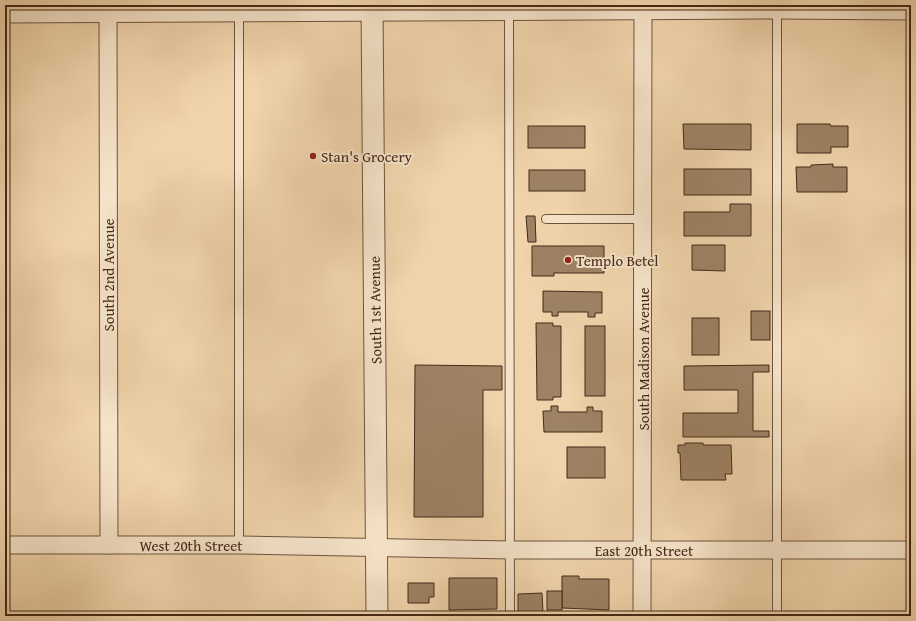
<svg xmlns="http://www.w3.org/2000/svg" width="916" height="621" viewBox="0 0 916 621" font-family="'Gentium Book Plus',serif">
<style>
.building{fill:#9d8264;stroke:#432a18}
.lines{fill:none;stroke-linecap:round;stroke-linejoin:round}
.service-casing{stroke:#6e543d;stroke-width:10}
.minor-casing{stroke:#6e543d;stroke-width:19}
.tertiary-casing{stroke:#6e543d;stroke-width:23}
.service{stroke:#f5e2c8;stroke-width:8}
.minor{stroke:#f5e2c8;stroke-width:17}
.tertiary{stroke:#f5e2c8;stroke-width:21}
.poi-dot{fill:#8f2418;stroke:#f5e2c8;stroke-width:1.5}
.labels{text-anchor:middle;dominant-baseline:central;stroke-width:4;stroke-linejoin:round;paint-order:stroke}
.poi-label{font-size:15px;fill:#432a18;stroke:#f5e2c8;text-anchor:start}
.street-label{font-size:15px;fill:#432a18;stroke:#f5e2c8}
</style>
<rect width="100%" height="100%" fill="#f0d3ab"/>
<filter id="stains"><feTurbulence type="fractalNoise" baseFrequency=".005" numOctaves="4"/><feColorMatrix values="0 0 0 0 .2 0 0 0 0 .09 0 0 0 0 .02 0 0 0 .5 -.17"/></filter>
<radialGradient id="worn" r=".72"><stop offset=".6" stop-color="#630" stop-opacity="0"/><stop offset="1" stop-color="#630" stop-opacity=".3"/></radialGradient>
<g class="building">
<polygon points="683,124 751,124 751,150 684,149"/>
<polygon points="797,124 830,124 831,126 848,126 848,147 831,147 831,153 797,153"/>
<rect x="528" y="126" width="57" height="22"/>
<polygon points="833,164 833,167 847,167 847,192 797,192 796,167 811,167 811,165"/>
<rect x="684" y="169" width="67" height="26"/>
<rect x="529" y="170" width="56" height="21"/>
<polygon points="730,204 751,204 751,236 684,236 684,212 730,212"/>
<polygon points="526,216 535,216 536,242 528,242"/>
<polygon points="692,245 725,245 725,271 692,270"/>
<polygon points="532,246 604,246 604,273 554,273 554,276 532,276"/>
<polygon points="543,291 602,292 602,313 595,313 595,317 588,317 588,312 558,312 558,316 552,316 552,312 543,312"/>
<rect x="751" y="311" width="19" height="29"/>
<rect x="692" y="318" width="27" height="37"/>
<polygon points="536,323 553,323 553,326 561,326 561,397 553,397 553,400 537,400"/>
<rect x="585" y="326" width="20" height="70"/>
<polygon points="415,365 502,366 502,390 483,390 483,517 414,517"/>
<polygon points="769,365 769,372 753,372 753,431 769,431 769,437 683,437 683,413 738,413 738,390 684,390 684,366"/>
<polygon points="551,406 558,406 558,412 587,412 587,407 593,407 593,411 602,411 602,432 544,432 543,411 551,411"/>
<polygon points="685,443 703,443 703,445 731,445 732,474 725,474 726,480 681,480 680,453 678,453 678,445 685,445"/>
<rect x="567" y="447" width="38" height="31"/>
<polygon points="562,576 579,576 579,579 609,579 609,610 562,608"/>
<polygon points="449,578 497,578 497,609 449,610"/>
<polygon points="408,583 434,583 434,597 429,597 429,603 408,603"/>
<rect x="547" y="591" width="15" height="19"/>
<polygon points="542,593 543,612 518,613 518,594"/>
</g>
<g class="lines">
<g class="service-casing">
<g id="service">
<polyline points="509,9 510,616"/>
<polyline points="777,9 777,616"/>
<polyline points="546,219 643,219"/>
<polyline points="239,545 239,10"/>
</g>
</g>
<g class="minor-casing">
<g id="minor">
<polyline points="108,5 109,545"/>
<polyline points="5,14 777,10 911,11"/>
<polyline points="5,545 239,545 510,550 911,550"/>
<polyline points="642,616 643,5"/>
</g>
</g>
<g class="tertiary-casing">
<polyline id="tertiary" points="372,5 377,616"/>
</g>
<use href="#service" class="service"/>
<use href="#minor" class="minor"/>
<use href="#tertiary" class="tertiary"/>
</g>
<g class="poi-dot">
<circle cx="313" cy="156" r="4"/>
<circle cx="568" cy="260" r="4"/>
</g>
<g class="labels">
<g class="poi-label">
<text x="321" y="156">Stan's Grocery</text>
<text x="576" y="260">Templo Betel</text>
</g>
<g class="street-label">
<text transform="translate(108 275) rotate(-90)">South 2nd Avenue</text>
<text transform="translate(375 310) rotate(-91)">South 1st Avenue</text>
<text transform="translate(643 359) rotate(-90)">South Madison Avenue</text>
<text x="191" y="545">West 20th Street</text>
<text x="644" y="550">East 20th Street</text>
</g>
</g>
<rect width="916" height="621" fill="none" stroke="#f0d3ab" stroke-width="20"/>
<rect x="6" y="6" width="904" height="609" fill="none" stroke="#432a18" stroke-width="2"/>
<rect x="10" y="10" width="896" height="601" fill="none" stroke="#432a18"/>
<rect width="100%" height="100%" filter="url(#stains)"/>
<rect width="100%" height="100%" fill="url(#worn)"/>
</svg>
